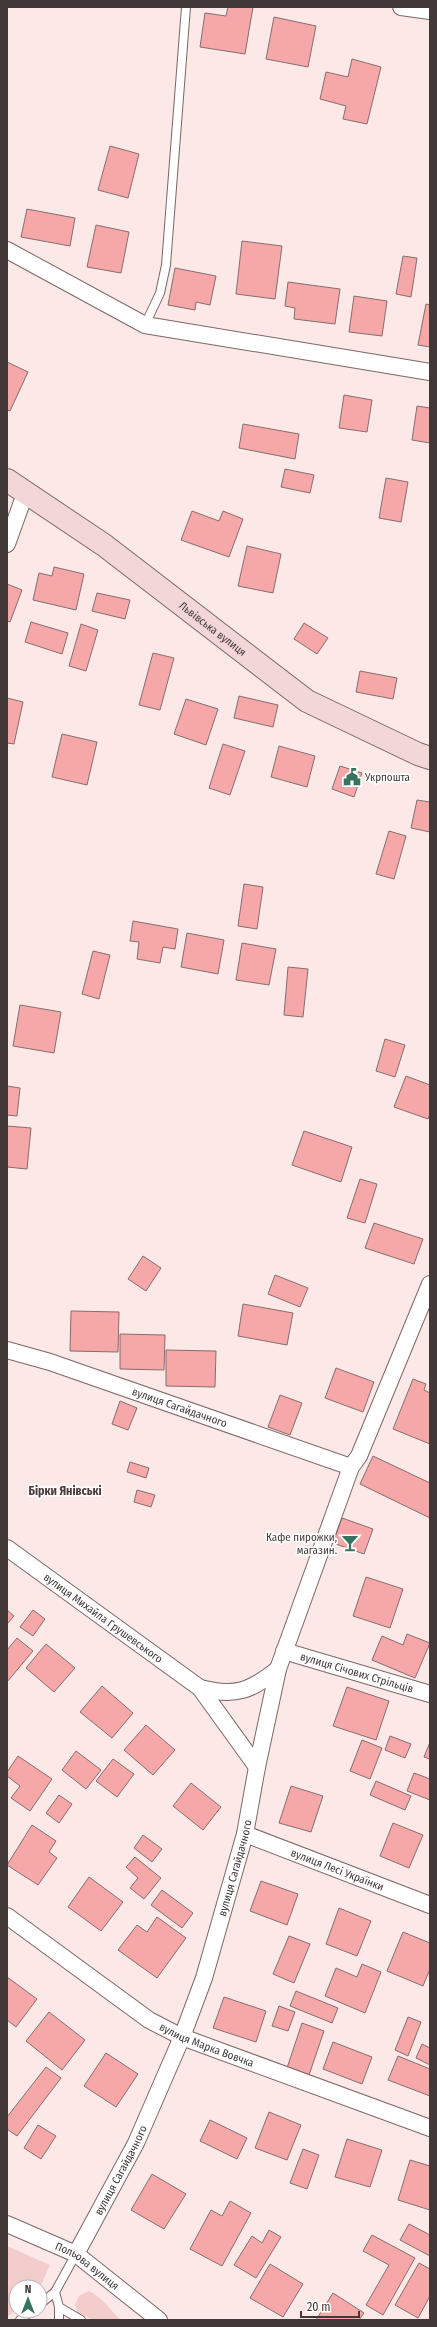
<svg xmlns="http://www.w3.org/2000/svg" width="437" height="2327" viewBox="0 0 437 2327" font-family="'Fira Sans Condensed',sans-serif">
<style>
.green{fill:#f3cccc}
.building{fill:#f6a7a8;stroke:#856e6e}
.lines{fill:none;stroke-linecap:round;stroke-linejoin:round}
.lane-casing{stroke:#7d6766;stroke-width:10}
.street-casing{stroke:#7d6766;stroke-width:18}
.secondary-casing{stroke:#7d6766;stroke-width:24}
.lane{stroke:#fff;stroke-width:8}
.street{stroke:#fff;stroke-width:16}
.secondary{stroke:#f3d7d8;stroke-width:22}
.labels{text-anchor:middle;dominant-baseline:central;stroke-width:3.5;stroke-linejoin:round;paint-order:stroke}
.street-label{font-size:11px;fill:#423838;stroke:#fff}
.poi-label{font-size:11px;fill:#423838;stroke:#fff;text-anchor:start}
.neighbourhood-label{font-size:12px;font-weight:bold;fill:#4d3939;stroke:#fff}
</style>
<rect width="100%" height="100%" fill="#fde8e8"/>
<g class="green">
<polygon points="7,2246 50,2265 40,2287 16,2287 16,2310 7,2317"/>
<path d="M89 2291C103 2298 110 2310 121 2320H94L78 2313 75 2305 79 2296Z"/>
</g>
<g class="building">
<polygon points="228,7 253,7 245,54 200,47 205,13 226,16"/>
<polygon points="274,17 316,26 308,67 266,59"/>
<polygon points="352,59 381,67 367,124 343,119 346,106 320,99 326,72 348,77"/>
<polygon points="110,146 139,154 128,198 98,190"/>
<polygon points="27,209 75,218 70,246 21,237"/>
<polygon points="96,225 129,232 121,273 87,267"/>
<polygon points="242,241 282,246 275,299 236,294"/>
<polygon points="403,256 417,258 411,297 396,294"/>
<polygon points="175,268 216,276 210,305 196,302 195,310 168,305"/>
<polygon points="288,282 340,289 335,324 294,319 295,308 285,306"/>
<polygon points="354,296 387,301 382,336 349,332"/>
<polygon points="426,304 430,305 430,347 418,345"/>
<polygon points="7,362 28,372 10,411 7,410"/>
<polygon points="344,395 372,400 367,432 339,428"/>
<polygon points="417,406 430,408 430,443 412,440"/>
<polygon points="243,424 299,434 295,459 239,448"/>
<polygon points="285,469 314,475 310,493 281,487"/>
<polygon points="386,478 408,482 401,522 379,518"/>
<polygon points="192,511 219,521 223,511 243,519 229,557 181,540"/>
<polygon points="247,546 281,554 273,593 238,586"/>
<polygon points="54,567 84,574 76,610 33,600 39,573 52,576"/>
<polygon points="7,584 22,590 10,622 7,621"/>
<polygon points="97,593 130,600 125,619 92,611"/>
<polygon points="31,622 68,633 62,654 25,642"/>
<polygon points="304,623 328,638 317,654 294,639"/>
<polygon points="81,624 98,630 86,671 69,666"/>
<polygon points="153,653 174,658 160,710 139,705"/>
<polygon points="360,671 397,678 393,699 356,692"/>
<polygon points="239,696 278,705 273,727 234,718"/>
<polygon points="7,698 23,702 14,744 7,743"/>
<polygon points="186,699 218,709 206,745 174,734"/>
<polygon points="62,734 97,742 87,785 52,777"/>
<polygon points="223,744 245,751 230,795 209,788"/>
<polygon points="279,746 315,756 307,787 271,777"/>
<polygon points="340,766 362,773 354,797 332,789"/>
<polygon points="417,800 430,802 430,832 411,828"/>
<polygon points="389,831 406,836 394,879 376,874"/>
<polygon points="244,884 263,887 257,929 238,926"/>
<polygon points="133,921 178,929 175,949 163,947 160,963 137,959 139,942 130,941"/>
<polygon points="187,933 224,940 218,974 181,967"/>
<polygon points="242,943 276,949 269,985 236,980"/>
<polygon points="93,951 110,955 99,999 82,994"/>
<polygon points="288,967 308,969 303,1017 284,1015"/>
<polygon points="20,1005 61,1012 54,1053 13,1046"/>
<polygon points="385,1039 405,1045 395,1077 376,1071"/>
<polygon points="406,1076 430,1085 430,1114 428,1119 394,1107"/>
<polygon points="7,1086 20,1088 17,1116 7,1115"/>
<polygon points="7,1126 31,1128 27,1169 7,1167"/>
<polygon points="304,1131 352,1147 341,1182 292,1165"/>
<polygon points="360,1179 377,1184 365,1223 347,1218"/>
<polygon points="374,1223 423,1239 414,1264 365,1248"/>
<polygon points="143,1256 161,1268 146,1291 128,1279"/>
<polygon points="275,1275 308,1288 300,1307 268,1294"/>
<polygon points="243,1304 293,1313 287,1345 238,1336"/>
<polygon points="71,1311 119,1312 118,1352 70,1351"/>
<polygon points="120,1334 165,1335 164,1370 120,1369"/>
<polygon points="166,1350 216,1351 215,1387 166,1386"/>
<polygon points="336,1368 374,1382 363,1412 325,1398"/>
<polygon points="413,1379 426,1384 424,1390 430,1393 430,1444 393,1429"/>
<polygon points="280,1395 302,1403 290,1435 268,1427"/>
<polygon points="120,1401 137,1408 128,1430 112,1424"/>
<polygon points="373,1456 430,1483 430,1518 360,1484"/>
<polygon points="130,1462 149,1468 146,1478 127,1472"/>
<polygon points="137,1490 155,1495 151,1507 134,1502"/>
<polygon points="342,1518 373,1529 364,1554 333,1543"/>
<polygon points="366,1577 403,1589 390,1628 353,1616"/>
<polygon points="7,1610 14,1616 7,1624"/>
<polygon points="33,1610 45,1619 33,1636 20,1627"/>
<polygon points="407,1634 430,1643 415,1678 372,1660 382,1636 403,1645"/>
<polygon points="17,1638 33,1651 7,1682 7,1650"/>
<polygon points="46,1644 75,1668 54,1692 26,1668"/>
<polygon points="102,1686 133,1713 112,1738 80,1712"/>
<polygon points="347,1687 389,1701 376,1740 333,1726"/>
<polygon points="146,1725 175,1750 153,1775 124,1750"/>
<polygon points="390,1736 411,1744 405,1758 385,1750"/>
<polygon points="362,1740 382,1748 370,1779 350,1771"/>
<polygon points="430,1742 430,1759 424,1757"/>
<polygon points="76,1751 101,1770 86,1789 62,1770"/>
<polygon points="18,1756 52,1779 30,1811 11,1798 20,1786 7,1776 7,1772"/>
<polygon points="113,1759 134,1774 117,1797 96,1781"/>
<polygon points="414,1773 430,1779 430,1800 407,1791"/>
<polygon points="376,1781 411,1796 405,1810 370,1795"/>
<polygon points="191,1783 221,1807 203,1830 173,1806"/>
<polygon points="291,1786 323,1796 311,1832 279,1823"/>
<polygon points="59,1795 72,1804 59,1823 46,1813"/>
<polygon points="393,1823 423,1835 409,1868 380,1856"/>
<polygon points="32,1825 56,1841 49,1852 57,1858 38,1885 7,1865"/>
<polygon points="143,1835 162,1849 152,1862 134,1848"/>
<polygon points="135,1857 161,1878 144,1899 130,1888 138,1878 126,1867"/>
<polygon points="89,1877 123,1902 101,1931 68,1907"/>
<polygon points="261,1881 298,1894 287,1925 250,1911"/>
<polygon points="162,1890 193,1913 182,1928 151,1905"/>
<polygon points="339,1908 371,1921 357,1956 326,1944"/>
<polygon points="157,1917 186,1938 157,1978 118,1950 137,1925 147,1932"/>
<polygon points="403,1932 430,1943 430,1969 423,1986 387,1971"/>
<polygon points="289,1936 310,1944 294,1983 273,1974"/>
<polygon points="362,1964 381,1972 365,2013 325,1996 336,1968 357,1977"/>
<polygon points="7,1977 37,1999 16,2027 7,2020"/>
<polygon points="296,1991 338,2008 332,2023 290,2006"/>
<polygon points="224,1997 266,2011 256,2042 213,2028"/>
<polygon points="279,2006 295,2012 288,2031 272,2026"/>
<polygon points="49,2012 85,2040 62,2070 26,2041"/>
<polygon points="408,2017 421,2022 408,2056 395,2050"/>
<polygon points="302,2023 324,2031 309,2075 287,2068"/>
<polygon points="333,2042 372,2057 362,2084 323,2069"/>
<polygon points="422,2044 430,2048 430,2065 416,2058"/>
<polygon points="106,2053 138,2074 116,2107 84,2086"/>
<polygon points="398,2056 430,2069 430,2096 388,2080"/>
<polygon points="46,2067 61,2078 17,2136 7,2129 7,2117"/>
<polygon points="269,2112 301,2125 287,2160 255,2148"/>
<polygon points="210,2120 247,2138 237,2159 200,2141"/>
<polygon points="38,2125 56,2136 41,2159 24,2148"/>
<polygon points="347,2139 382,2150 370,2187 335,2177"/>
<polygon points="303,2149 319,2155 307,2189 290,2183"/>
<polygon points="410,2160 430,2166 430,2210 398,2200"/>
<polygon points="152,2174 186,2194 164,2229 131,2210"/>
<polygon points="230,2201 251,2213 222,2266 190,2249 211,2210 222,2216"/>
<polygon points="409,2224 430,2235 430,2256 400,2240"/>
<polygon points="269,2230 281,2237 256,2278 234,2265 252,2236 262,2243"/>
<polygon points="372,2235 415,2258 383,2315 366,2305 389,2265 363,2251"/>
<polygon points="419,2263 430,2269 430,2296 418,2318 395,2305"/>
<polygon points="270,2264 303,2284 283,2317 250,2298"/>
<polygon points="333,2293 364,2313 359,2320 316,2320"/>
</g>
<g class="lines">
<g class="lane-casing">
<g id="lane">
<polyline points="145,325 160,293 166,265 186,7"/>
<polyline points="76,2254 55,2292 59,2307 81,2320"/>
<polyline points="40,2304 55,2292"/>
<polyline points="20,2320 31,2311"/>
<polyline points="59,2320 59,2307"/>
</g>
</g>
<g class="street-casing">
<g id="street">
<polyline points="401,7 430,11"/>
<polyline points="7,250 145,325 430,372"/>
<polyline points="7,544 26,491"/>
<path id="s1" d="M7 1350 50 1362 351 1467"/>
<path id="s2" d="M7 1548 200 1688 257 1767"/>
<path id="s3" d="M284 1651 430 1694"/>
<path d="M200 1688C235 1697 251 1691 278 1669"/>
<path id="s4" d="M245 1834 430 1905"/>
<path id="s5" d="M7 1916 149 2020 182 2037 430 2128"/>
<path id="s6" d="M7 2224 76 2254 159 2320"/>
<path id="s7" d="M76 2254 136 2143 182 2037 204 1978 245 1834 257 1767 278 1669 351 1467 359 1456 430 1284"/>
</g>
</g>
<g class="secondary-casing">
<g id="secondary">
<path id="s8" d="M7 480 104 545 307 701 418 754 430 758"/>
</g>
</g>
<use href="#lane" class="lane"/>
<use href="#street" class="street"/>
<use href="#secondary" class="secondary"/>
</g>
<defs>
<g id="civic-bare" transform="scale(1.38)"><path d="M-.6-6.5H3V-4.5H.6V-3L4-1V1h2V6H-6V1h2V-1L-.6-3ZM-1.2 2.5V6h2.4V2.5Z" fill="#37735e" stroke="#fff" stroke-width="2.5" paint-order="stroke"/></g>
<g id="bar-bare" transform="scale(1.38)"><path d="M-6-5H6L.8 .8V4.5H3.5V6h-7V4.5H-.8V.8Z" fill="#37735e" stroke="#fff" stroke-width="2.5" paint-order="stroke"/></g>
</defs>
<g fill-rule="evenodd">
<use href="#civic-bare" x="352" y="777"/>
<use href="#bar-bare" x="350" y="1543"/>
</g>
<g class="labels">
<g class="street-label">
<text stroke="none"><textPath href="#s8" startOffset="254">Львівська вулиця</textPath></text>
<text stroke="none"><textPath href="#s1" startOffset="182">вулиця Сагайдачного</textPath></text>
<text stroke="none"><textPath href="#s2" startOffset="119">вулиця Михайла Грушевського</textPath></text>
<text stroke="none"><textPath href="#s3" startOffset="76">вулиця Січових Стрільців</textPath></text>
<text stroke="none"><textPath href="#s7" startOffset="419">вулиця Сагайдачного</textPath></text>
<text stroke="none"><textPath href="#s4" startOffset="99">вулиця Лесі Українки</textPath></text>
<text stroke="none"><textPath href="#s5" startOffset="239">вулиця Марка Вовчка</textPath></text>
<text stroke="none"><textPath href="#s7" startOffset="95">вулиця Сагайдачного</textPath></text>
<text stroke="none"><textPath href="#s6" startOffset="91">Польова вулиця</textPath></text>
</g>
<g class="poi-label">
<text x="365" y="777">Укрпошта</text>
<text x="337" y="1537" text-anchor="end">Кафе пирожки,<tspan x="337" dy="13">магазин.</tspan></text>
</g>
<g class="neighbourhood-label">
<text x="65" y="1491">Бірки Янівські</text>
</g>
</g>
<rect width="437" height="2327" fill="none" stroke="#423838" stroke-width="16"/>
<g transform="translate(28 2299)"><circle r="19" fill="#ffffff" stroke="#b3afaf"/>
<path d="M0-3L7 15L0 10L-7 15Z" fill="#37735e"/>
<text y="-6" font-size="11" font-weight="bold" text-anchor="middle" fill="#423838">N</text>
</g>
<path d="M301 2311v6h58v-6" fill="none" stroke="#423838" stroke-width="2"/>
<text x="307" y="2311" font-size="12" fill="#423838" stroke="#ffffff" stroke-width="3" paint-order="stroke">20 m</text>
</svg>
